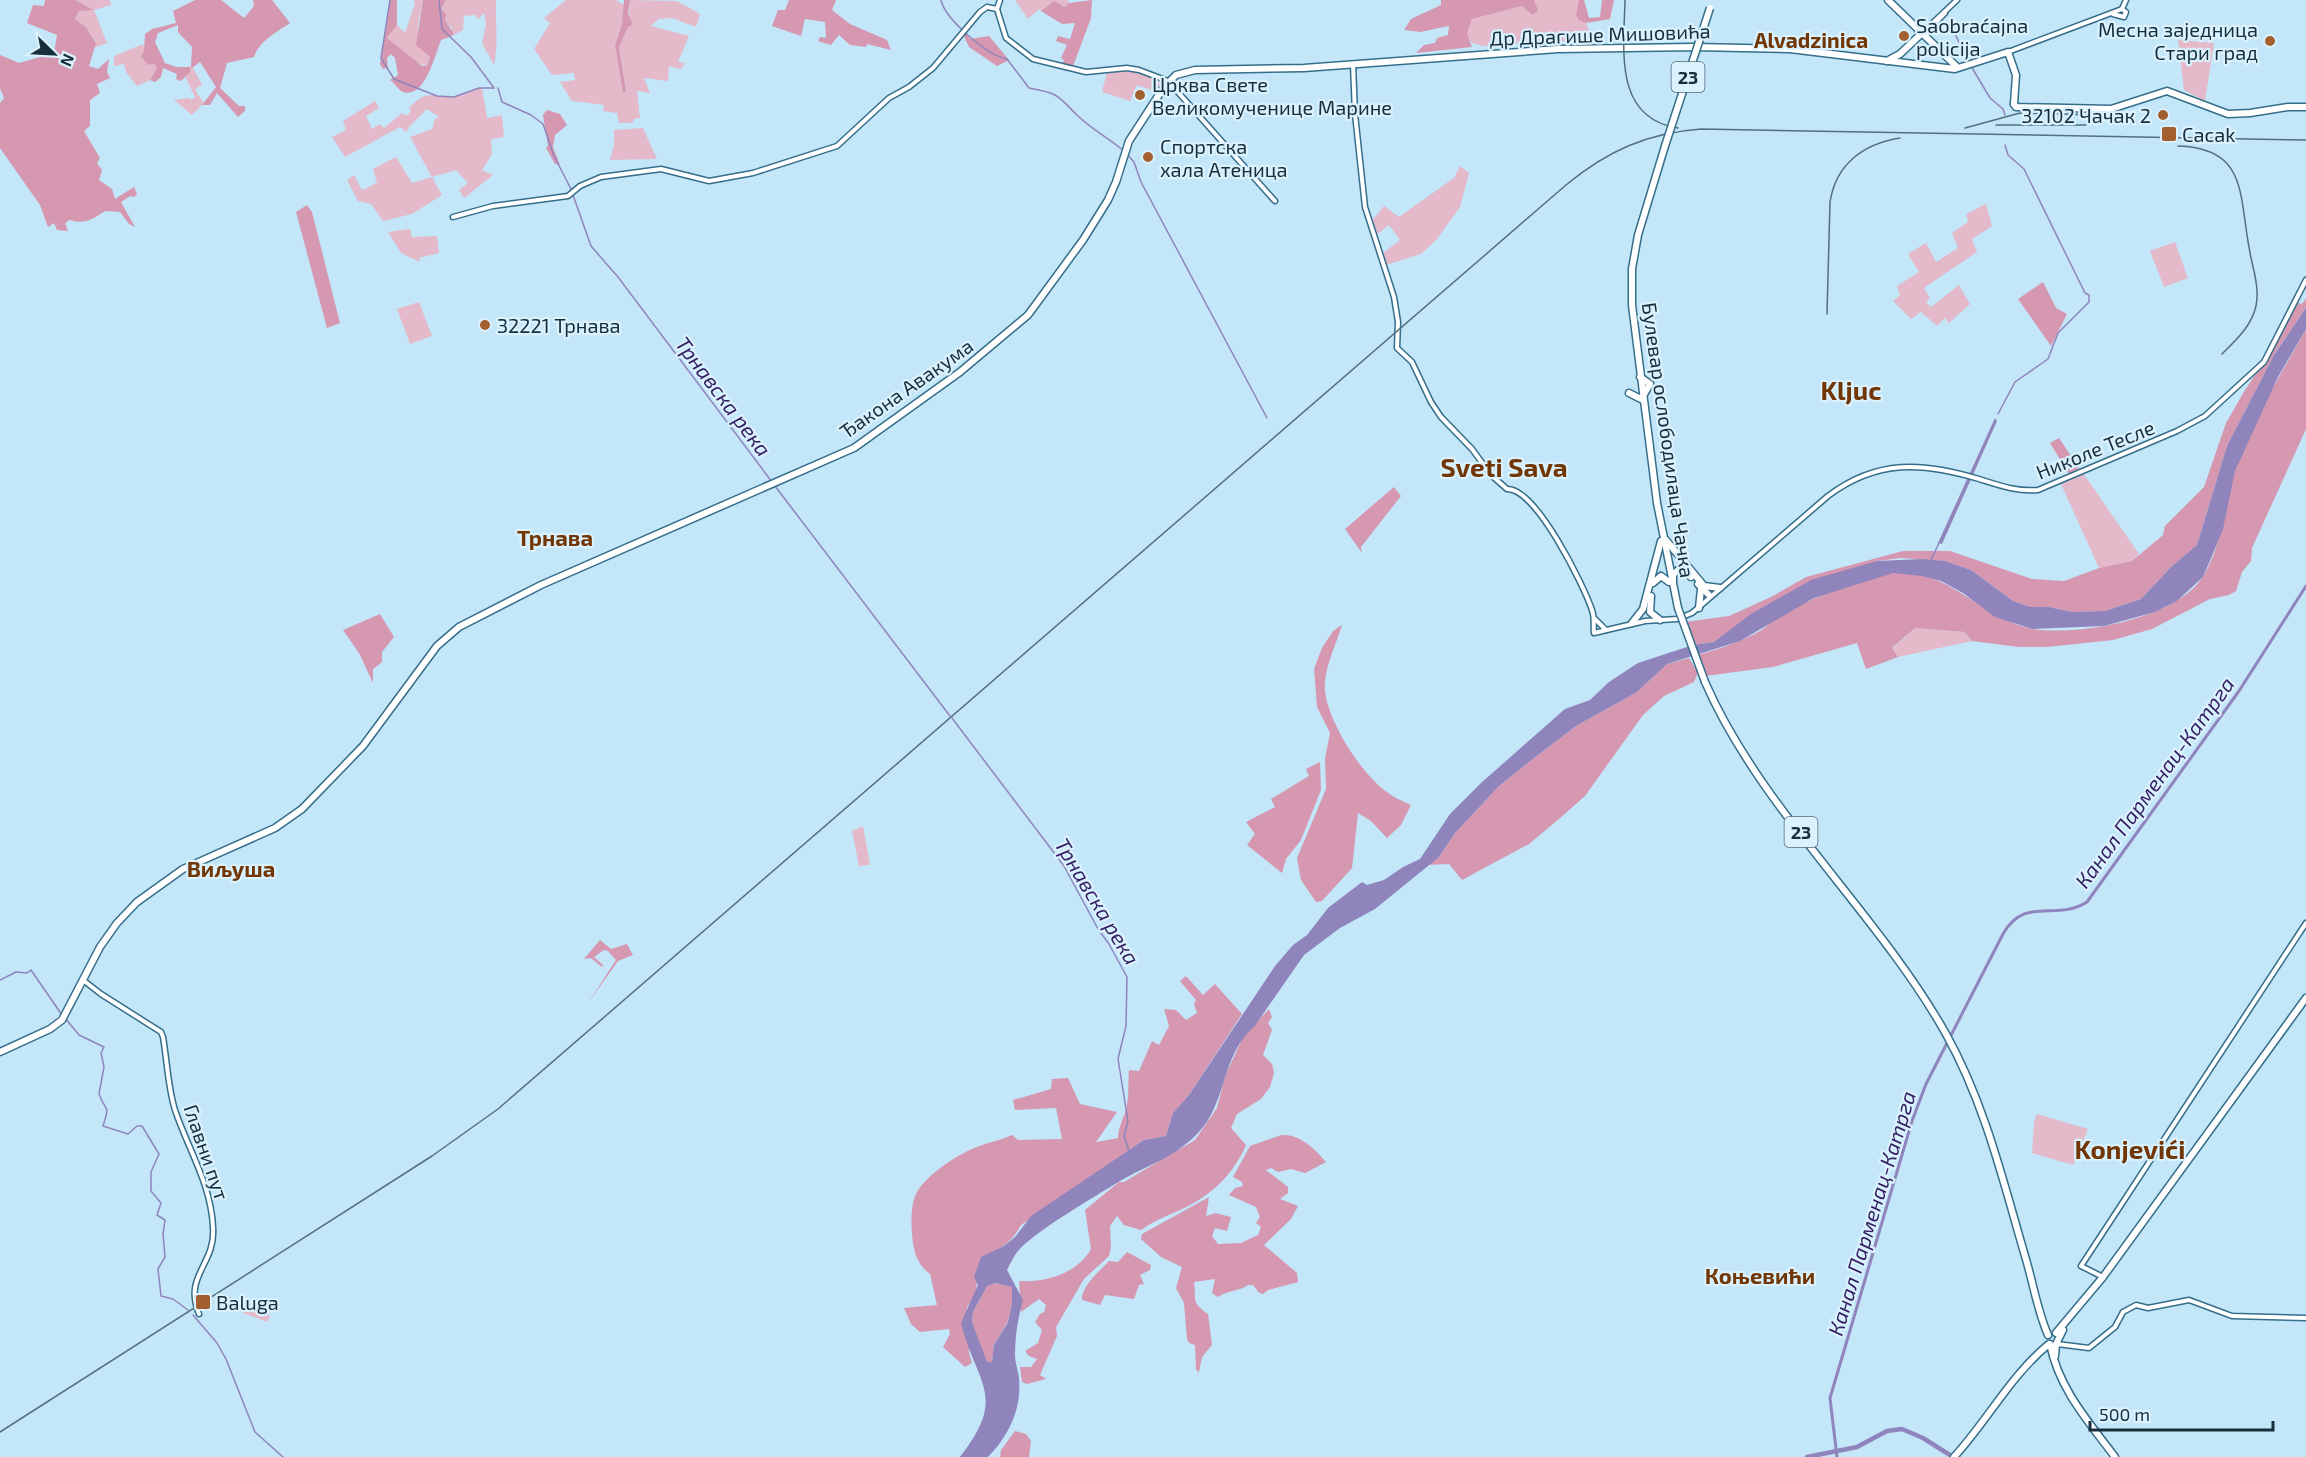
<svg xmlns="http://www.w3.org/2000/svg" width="2306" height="1457" viewBox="0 0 2306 1457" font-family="'Exo 2',sans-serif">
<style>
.green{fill:#e4b9ca}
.forest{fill:#d697b1}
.water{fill:#8f84bc;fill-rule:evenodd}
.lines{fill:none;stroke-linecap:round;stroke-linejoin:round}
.stream{stroke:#8f84bc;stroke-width:1.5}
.canal{stroke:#8f84bc;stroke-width:3}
.river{stroke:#8f84bc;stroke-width:4.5}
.minor-casing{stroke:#356e8a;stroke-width:7}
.major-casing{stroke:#356e8a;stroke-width:9}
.minor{stroke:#fff;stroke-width:4}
.major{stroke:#fff;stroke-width:6}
.rail{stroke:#546f7f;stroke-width:1.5}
.major-bridge-casing{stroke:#356e8a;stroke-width:9;stroke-linecap:butt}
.major-bridge{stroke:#fff;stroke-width:6}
.poi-dot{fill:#a35f30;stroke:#daf1fe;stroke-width:2}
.labels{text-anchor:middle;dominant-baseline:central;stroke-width:4.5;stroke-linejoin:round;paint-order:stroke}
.shield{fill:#daf1fe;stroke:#526976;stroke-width:1.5}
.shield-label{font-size:18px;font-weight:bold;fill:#172f3c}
.poi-label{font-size:20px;fill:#172f3c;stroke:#daf1fe;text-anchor:start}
.street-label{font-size:20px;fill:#172f3c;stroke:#daf1fe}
.neighbourhood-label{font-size:21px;font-weight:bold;fill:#713604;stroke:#daf1fe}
.water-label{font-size:21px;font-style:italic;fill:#341f63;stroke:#daf1fe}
.quarter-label{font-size:22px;font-weight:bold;fill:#713604;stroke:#daf1fe}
.district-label{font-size:26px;font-weight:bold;fill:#713604;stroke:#daf1fe}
</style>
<rect width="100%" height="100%" fill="#c3e6f9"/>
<g class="green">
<polygon points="75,0 110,0 111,5 94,10 107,43 93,48 96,42 86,27 75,19 79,11 93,9"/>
<path d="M414 0H423C419 20 411 42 430 57L427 66 417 63 387 38 397 25 405 33 415 4Z"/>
<path d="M446 0H496C495 23 499 42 494 65L482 43 486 24 484 13 478 19 475 15 464 16 463 30 452 36V28L446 23 441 9Z"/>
<polygon points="566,0 616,0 624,5 622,24 615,45 623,92 626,90 619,47 628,27 630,0 677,1 700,14 696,27 672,18 659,19 651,26 689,36 678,62 685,63 681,69 669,66 668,81 644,78 650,93 637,91 640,118 634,119 633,123 619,123 617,113 603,111 604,105 572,101 560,82 575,80 574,73 552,75 534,49 550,23 544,18"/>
<polygon points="1015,0 1068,0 1069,3 1065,7 1054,1 1041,11 1039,9 1028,19"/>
<polygon points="1534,0 1579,0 1579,20 1586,23 1589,31 1582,31 1581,40 1483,46 1472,43 1466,33 1472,19 1522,6 1537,10"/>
<polygon points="2178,40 2214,43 2205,101 2184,90"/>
<polygon points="143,44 148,65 154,64 157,68 150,80 137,86 126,72 124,64 114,66 114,56"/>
<polygon points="191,65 202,84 195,90 204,103 192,115 174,100 189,98 191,100 195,97 186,78"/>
<polygon points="1135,70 1163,83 1157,92 1137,85 1130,101 1102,92 1107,72"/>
<path d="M479 88H482L487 118 502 115 504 137 491 139 492 154 482 170 493 175 464 198 459 190 468 183 456 170 432 177 442 195 412 214 383 221 371 204 358 201 347 180 354 175 362 190 377 183 373 169 396 157 412 183 432 177 410 137 432 129 435 119 439 117 427 109 409 127 406 132 400 127 345 157 332 137 346 130 343 121 375 101 379 108 366 116 372 129 380 124 384 128 402 113 407 116 411 110 409 108C427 89 429 97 452 97 461 97 471 91 479 88Z"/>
<polygon points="643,128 657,159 610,160 614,145 614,130"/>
<polygon points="1460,166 1469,173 1460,207 1437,239 1421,254 1386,265 1383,253 1400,240 1389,225 1375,236 1371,222 1384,206 1399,217 1454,178"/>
<polygon points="1986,204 1992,226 1972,239 1977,252 1924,288 1930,298 1926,302 1931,307 1959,285 1970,304 1949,323 1945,318 1937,326 1921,312 1911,319 1893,301 1900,295 1897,286 1919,272 1908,254 1926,243 1936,262 1958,248 1952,233 1968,222 1966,214"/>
<polygon points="410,229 412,237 437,236 439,253 419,258 420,262 401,253 388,232"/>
<polygon points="2175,242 2188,278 2164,287 2150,251"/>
<polygon points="419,302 432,336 410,344 397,309"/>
<polygon points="2083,473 2139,554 2132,561 2099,568 2061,484"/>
<polygon points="1915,628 1965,632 1972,641 1898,657 1892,649"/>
<polygon points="863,826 870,865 859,866 852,831"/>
<polygon points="2037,1114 2088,1129 2073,1165 2032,1153 2034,1122"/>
<polygon points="229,1297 261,1306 270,1317 267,1322 217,1303"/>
</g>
<g class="forest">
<path d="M45 0H75L94 10 79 11 75 19 86 27 96 43 89 66 98 69 109 59 107 72 110 78 97 84 100 93 90 100V126L84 131 100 158 97 163 102 170 99 180 112 189 115 199 134 187 137 194 134 197 130 196 121 202 135 227 129 224 120 212 105 211C93 219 84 225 70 220L65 223 68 231 57 230 54 223 48 227 40 205 0 148V103L4 98 0 88V55L19 63 54 53 57 35 27 23 33 5 44 6Z"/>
<path d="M195 0H221L244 18 254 6 253 0H272L290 23C277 32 259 41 254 57L227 63 220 88 239 106H245V111L238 117 217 93 210 105H202L216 87 200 62 192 68 191 66 192 47 178 32V25L158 33 155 42 165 63 176 67H190V72L181 81 176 79 177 74 163 68 161 77 155 82 150 80 157 68 154 64 148 65 141 56 144 51 145 34 152 29 176 23 173 11Z"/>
<path d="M390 0H397V25L387 38 422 66H427L430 57 416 45 423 0H446L441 9 446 14 445 21 453 32 452 36 441 40C435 55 425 99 403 92 398 90 395 83 390 80L398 75 395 58 391 54 387 58 388 68 383 69 380 64Z"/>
<polygon points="624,0 630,0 628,14 633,24 628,27 619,47 626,91 623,93 615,45 622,24"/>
<polygon points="789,0 836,0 832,10 850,24 887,40 891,50 867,44 866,47 850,45 839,35 831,45 818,41 820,37 826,38 825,22 805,19 801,36 772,26 778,10 785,10"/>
<polygon points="1092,0 1091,18 1072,69 1062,65 1064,60 1061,58 1067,45 1056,41 1058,36 1070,39 1075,23 1062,24 1041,11 1054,1 1065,7 1069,3"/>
<polygon points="1441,0 1534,0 1538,10 1533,15 1522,6 1472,19 1467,33 1472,47 1416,53 1424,45 1435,43 1437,38 1448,35 1449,26 1420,32 1404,30 1411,19 1441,5"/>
<polygon points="1579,0 1584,0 1589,18 1600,17 1602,0 1614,0 1610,19 1586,23 1579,20 1576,15"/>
<polygon points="964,29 970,39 989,36 1009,60 997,66 969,47 962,32"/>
<polygon points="547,110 560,114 567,125 555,135 553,147 560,165 555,164 546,148 548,146 543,115"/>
<polygon points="307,205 312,212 340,323 327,328 296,212"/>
<polygon points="2043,282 2056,308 2067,314 2051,346 2018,299"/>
<polygon points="2306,298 2306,308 2274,355 2227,446 2197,545 2171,567 2141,599 2105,611 2072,612 2049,607 2030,607 2013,601 1971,570 1945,561 1901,558 1877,561 1762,608 1714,642 1693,645 1685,622 1729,616 1773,596 1806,577 1903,551 1950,551 2032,579 2064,581 2099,568 2132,561 2163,535 2165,526 2204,487 2226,423 2245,390 2275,345 2296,302 2302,304"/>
<path d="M2306 329V429L2252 548 2251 561 2242 572 2236 591 2229 595 2210 599 2152 629 2113 640 2047 647H2019L1972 641 1965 632 1915 628 1892 648 1898 657 1866 669 1857 643 1773 667 1705 676 1697 655C1719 649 1740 642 1760 631 1768 626 1774 619 1782 614 1811 599 1860 578 1892 573 1948 566 1982 620 2033 629 2080 636 2178 619 2204 575 2223 542 2224 506 2235 471 2251 421 2281 375 2306 329Z"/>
<polygon points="2059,438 2079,468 2069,474 2050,443"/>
<polygon points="1394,487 1401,496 1361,547 1362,553 1345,529"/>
<polygon points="380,614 394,637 382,652 382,662 373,669 373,683 359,653 343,630"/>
<path d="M1342 625C1336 645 1323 670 1325 691 1328 722 1362 775 1387 792 1394 798 1403 801 1411 805L1401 825 1387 838 1371 821 1358 813 1352 868 1322 901 1316 902 1301 880 1297 858 1326 789 1325 759 1330 733 1317 707 1314 669 1322 648 1333 631Z"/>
<polygon points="1689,658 1698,673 1694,682 1664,696 1643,715 1585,796 1559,819 1529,844 1462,880 1449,864 1425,865 1439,857 1455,833 1499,786 1534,758 1576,726 1637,692 1667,664"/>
<polygon points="1320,762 1321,790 1301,840 1286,859 1282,873 1247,845 1255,834 1246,822 1275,807 1271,799 1309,776 1306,769"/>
<polygon points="600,940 611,949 627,944 633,955 618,961 588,1003 616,960 608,951 604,950 594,957 603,965 602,967 591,958 584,959"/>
<path d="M1186 976 1203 995 1215 984 1242 1014 1189 1095 1173 1113 1166 1136 1144 1140 1021 1225C1012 1242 999 1251 981 1257L975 1296 967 1307 969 1353 972 1363 965 1367 943 1347 950 1334 949 1329 920 1332 911 1324 904 1308 937 1305 930 1274C916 1264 913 1249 912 1233 911 1221 911 1202 917 1192 927 1175 954 1157 972 1149 985 1143 999 1141 1012 1135L1018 1140 1062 1139 1056 1108 1015 1110 1013 1100 1051 1089 1052 1079 1068 1078 1080 1104 1117 1112 1096 1142 1118 1138C1118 1126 1125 1117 1127 1105 1129 1094 1128 1081 1129 1070L1139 1071 1152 1041 1159 1045 1169 1026 1164 1009 1176 1010 1186 1020 1197 1013 1194 1004 1196 1000 1180 981Z"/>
<path d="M1269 1009 1272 1017 1268 1023 1272 1030 1263 1055 1272 1064 1274 1073 1270 1087 1261 1099 1237 1114 1231 1128 1246 1145C1235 1171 1215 1192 1190 1205 1173 1214 1156 1219 1141 1230L1124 1225 1117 1216 1110 1226 1111 1247 1109 1256 1084 1279 1056 1327 1057 1336 1040 1375 1046 1379 1027 1384 1022 1382 1020 1367H1031L1037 1359 1029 1356 1025 1351 1038 1343 1042 1330 1035 1322 1040 1314 1044 1312 1046 1305 1039 1299 1021 1312 1019 1281C1045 1283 1078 1273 1091 1249L1085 1210 1119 1182H1124L1195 1140 1217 1108 1225 1076 1244 1035Z"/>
<path d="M1281 1135C1300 1134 1314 1148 1326 1162L1305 1173 1291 1169 1278 1172 1271 1168 1266 1170 1288 1187V1193L1280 1199 1298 1206 1291 1219 1264 1245 1297 1273 1298 1282 1268 1290 1263 1294 1259 1293 1253 1285H1248C1240 1291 1228 1290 1218 1297L1212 1293 1215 1279 1194 1282C1197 1302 1190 1301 1208 1314L1212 1345 1202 1357 1199 1372 1196 1370 1195 1345 1189 1343 1187 1339 1184 1303 1176 1288 1182 1267 1161 1257 1141 1239 1142 1234 1209 1197 1206 1216 1215 1213 1231 1217 1227 1231 1215 1228 1212 1236 1218 1244 1241 1243 1258 1235 1261 1227 1256 1223 1260 1217 1256 1207 1229 1195 1235 1188 1243 1186 1242 1182 1233 1177 1250 1146Z"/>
<path d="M1127 1252 1151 1265 1150 1270 1140 1275 1144 1284 1139 1285 1134 1299 1105 1295 1100 1305 1082 1300C1081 1286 1100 1271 1109 1261L1118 1262Z"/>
<polygon points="996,1283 1012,1287 1012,1303 1008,1321 994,1345 992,1362 986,1362 972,1322 973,1312 987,1286"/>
<polygon points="1015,1431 1026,1434 1031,1441 1029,1457 1000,1457 1001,1450"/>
</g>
<g class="water">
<path d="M2306 308V329L2278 377 2235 471 2223 529 2212 556 2203 577 2177 601 2155 612 2104 626 2032 629 1995 617 1963 593 1941 581 1922 576 1893 573 1814 598 1740 641 1667 664 1637 692 1576 726 1534 758 1499 786 1455 833 1439 857 1375 909 1340 928 1304 955 1254 1027C1221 1054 1227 1105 1197 1134 1171 1160 1149 1164 1120 1181 1096 1196 1035 1231 1018 1251 1014 1256 1010 1264 1007 1270L1023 1300C1018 1318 1015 1336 1015 1355 1015 1363 1018 1370 1019 1378 1022 1409 1009 1435 988 1457H960C1008 1395 977 1386 961 1323L978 1285 974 1277 981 1257 1004 1246 1015 1237 1031 1216 1144 1140 1166 1136 1173 1113 1189 1095 1275 966 1293 945 1307 935 1328 908 1362 882 1367 885 1384 880 1403 867 1420 859 1450 814 1481 783 1565 709 1590 700 1609 682 1638 663 1693 645 1714 642 1751 614 1811 580 1877 561 1923 559 1945 561 1971 570 2013 601 2030 607H2049L2072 612 2105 611 2141 599 2171 567 2197 545 2227 446 2274 355ZM996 1283 1012 1287V1303L1008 1322 994 1345 992 1362H987L972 1322 973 1312 987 1286Z"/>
<polygon points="1995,418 1997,421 1942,544 1938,543"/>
</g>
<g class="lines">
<g class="stream">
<polyline points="390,0 381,58 394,79 437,96 454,97 479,88 494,88"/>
<polyline points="439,0 442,29 471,57 494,88"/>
<path d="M941 0C945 19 988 56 1007 59L1029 88C1062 94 1057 96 1079 117 1093 130 1110 139 1124 151"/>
<polyline points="1951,26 1969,62"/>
<polyline points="1971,66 1990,98 2003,109 2005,115"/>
<polyline points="498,88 502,102 531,115 543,124 554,156 572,191"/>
<polyline points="1127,154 1134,162 1141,182 1267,418"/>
<polyline points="573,195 591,246 618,277 772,482"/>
<polyline points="1998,414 2015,382 2048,359 2058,333 2089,302 2089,295 2085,293 2024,169 2008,155 2005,145"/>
<polyline points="775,486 950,716"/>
<polyline points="1931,560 1939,543"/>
<polyline points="952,718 1064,866 1098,929 1109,944 1127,977 1126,1026 1118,1059 1128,1121 1124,1136 1129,1151"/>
<polyline points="0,980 16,972 27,973 31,970 62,1015"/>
<path d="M65 1018 79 1035 104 1047 101 1053 104 1067 99 1094C107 1115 110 1103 103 1126L128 1134 137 1126H142L159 1154 151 1172V1191L161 1203 157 1215 165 1220 163 1234 165 1257 158 1269 161 1296 173 1299 188 1310"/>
<polyline points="193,1315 217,1343 226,1359 255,1432 283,1457"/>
</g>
<path class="canal" d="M1837 1457 1830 1398 1912 1121 1926 1084 2003 934C2025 895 2056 922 2087 902L2239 691 2306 586"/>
<polyline class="river" points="1807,1457 1857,1447 1887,1431 1902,1429 1923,1438 1953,1457"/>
<g class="minor-casing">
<g id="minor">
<polyline points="997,9 1006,38 1033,59 1086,72 1127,68 1139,70 1168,81 1275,201"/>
<polyline points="997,9 1000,0"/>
<polyline points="2122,9 2126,0"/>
<polyline points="2113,14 2124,17 2126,12 2122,9"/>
<polyline points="1922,33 1957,0"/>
<polyline points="1926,37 1927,31 1945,13"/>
<polyline points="2008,52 2122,9"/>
<path d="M1353 64 1355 114 1365 207 1394 297 1398 322 1397 348 1412 362 1431 402 1441 417 1472 449 1491 475 1507 489C1536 488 1583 584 1592 610 1595 618 1593 625 1594 633L1645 621 1677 619 1692 613 1828 496C1877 459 1923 462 1979 479 1998 485 2017 492 2038 490L2177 431 2205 416 2264 362 2306 280"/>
<polyline points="453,217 493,206 568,196 580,186 601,177 661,169 709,181 753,173 837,146 889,98 909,87 933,68 980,12 987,7 997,9"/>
<polyline points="1595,619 1606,630"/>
<path d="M83 980 101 994 161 1032 163 1037C167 1060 168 1088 175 1110 188 1149 211 1184 213 1227 216 1265 183 1275 199 1314"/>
<polyline points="2103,1277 2081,1266 2306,923"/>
<polyline points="2057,1344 2089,1348 2115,1327 2123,1312 2136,1305 2148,1308 2189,1300 2232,1316 2306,1318"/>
</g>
</g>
<g class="major-casing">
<g id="major">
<polyline points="1888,0 1957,67"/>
<polyline points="1887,61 1900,54 1921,34"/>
<polyline points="2014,104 2016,107 2111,109 2167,91 2228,114 2250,113 2288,107 2306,107"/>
<polyline points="1665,146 1638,235 1632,269 1632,305 1657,503 1678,608"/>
<polyline points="1640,377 1650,384 1643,396"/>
<polyline points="1629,393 1643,400"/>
<polyline points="1665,539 1704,586 1720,588"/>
<polyline points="1673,581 1673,575 1678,570 1686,571 1691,577"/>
<polyline points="1653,583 1661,576 1669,582"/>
<polyline points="1698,584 1709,595"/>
<polyline points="1651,596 1650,612 1660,620"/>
<polyline points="1699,608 1701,589"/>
<polyline points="1632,623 1643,609 1661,541"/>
<path d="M1705 682C1761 810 1878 913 1946 1034 1985 1104 2003 1181 2025 1256 2033 1282 2037 1310 2048 1335"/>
<polyline points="0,1052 50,1029 62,1020 100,947 117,923 137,902 183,869 275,828 302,809 363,746 437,646 459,627 541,585 854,448 960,372 1028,315 1083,240 1108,200 1116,182 1129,141 1164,87 1176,75 1195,70 1304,68 1558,49 1694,47 1790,49 1955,69 2008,52 2016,75 2014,104"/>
<polyline points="2056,1333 2103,1277 2306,998"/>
<path d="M2050 1344C2059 1389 2088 1421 2115 1457"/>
<polyline points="2055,1356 2056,1344 2063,1330"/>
<path d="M1954 1457C1988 1420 2010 1376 2049 1344"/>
</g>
</g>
<use href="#minor" class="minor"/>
<use href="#major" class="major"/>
<g class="rail">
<path d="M1625 0C1624 49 1613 118 1678 128"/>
<polyline points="1996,125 2086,125"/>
<polyline points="1965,128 2020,113 2098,115"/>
<path d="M2178 146C2247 148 2239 194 2249 247 2252 267 2260 286 2256 306 2251 327 2236 340 2222 354"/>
<path d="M1827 314 1830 202C1836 164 1863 144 1900 138"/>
<path d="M0 1432 432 1156 498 1109 1566 185C1607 151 1647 133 1701 129L2306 140"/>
</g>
<g class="major-bridge-casing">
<g id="major-bridge">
<polyline points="1665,146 1710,8"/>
<polyline points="1678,608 1705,682"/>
</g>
</g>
<use href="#major-bridge" class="major-bridge"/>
</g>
<g class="poi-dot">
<circle cx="1904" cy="36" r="6"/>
<circle cx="2270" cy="41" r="6"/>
<circle cx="1140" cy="95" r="6"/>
<circle cx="2163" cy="115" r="6"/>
<rect x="2161" y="126" width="16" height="16" rx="3"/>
<circle cx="1148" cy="157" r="6"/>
<circle cx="485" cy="325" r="6"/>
<rect x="195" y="1294" width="16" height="16" rx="3"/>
</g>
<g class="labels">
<g class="shield">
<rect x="1671.5" y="62" width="33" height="30" rx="4.5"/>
<rect x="1784.5" y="817" width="33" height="30" rx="4.5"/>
</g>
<g class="shield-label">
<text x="1688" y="77">23</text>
<text x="1801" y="832">23</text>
</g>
<g class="poi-label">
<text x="1916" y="25">Saobraćajna<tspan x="1916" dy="23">policija</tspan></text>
<text x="2258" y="29" text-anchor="end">Месна заједница<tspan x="2258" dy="23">Стари град</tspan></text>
<text x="1152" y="84">Црква Свете<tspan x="1152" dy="23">Великомученице Марине</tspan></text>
<text x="2151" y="115" text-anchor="end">32102 Чачак 2</text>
<text x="2182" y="134">Cacak</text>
<text x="1160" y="146">Спортска<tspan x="1160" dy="23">хала Атеница</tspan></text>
<text x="497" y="325">32221 Трнава</text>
<text x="216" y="1302">Baluga</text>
</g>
<g class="street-label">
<text transform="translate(1600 34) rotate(-2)">Др Драгише Мишовића</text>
<text transform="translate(906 388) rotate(-35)">Ђакона Авакума</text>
<text transform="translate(1669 440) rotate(82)">Булевар ослободилаца Чачка</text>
<text transform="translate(2095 449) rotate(-22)">Николе Тесле</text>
<text transform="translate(207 1152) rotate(71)">Главни пут</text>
</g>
<g class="neighbourhood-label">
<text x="1811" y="39">Alvadzinica</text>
</g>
<g class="water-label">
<text transform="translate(724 396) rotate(53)">Трнавска река</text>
<text transform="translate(2154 782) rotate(-54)">Канал Парменац-Катрга</text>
<text transform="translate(1098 901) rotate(59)">Трнавска река</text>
<text transform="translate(1871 1213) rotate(-73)">Канал Парменац-Катрга</text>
</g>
<g class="quarter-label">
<text x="555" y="537">Трнава</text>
<text x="231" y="868">Виљуша</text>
<text x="1760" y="1275">Коњевићи</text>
</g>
<g class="district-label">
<text x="1851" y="389">Kljuc</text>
<text x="1504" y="466">Sveti Sava</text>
<text x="2130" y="1148">Konjevići</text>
</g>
</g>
<g transform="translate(54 54) rotate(114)" stroke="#daf1fe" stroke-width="4.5" paint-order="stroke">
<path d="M0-4.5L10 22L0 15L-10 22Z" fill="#172f3c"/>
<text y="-9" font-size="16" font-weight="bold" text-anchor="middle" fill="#172f3c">N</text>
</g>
<path d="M2090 1421v9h183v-9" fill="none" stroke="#172f3c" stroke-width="3"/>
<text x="2099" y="1421" font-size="18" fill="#172f3c" stroke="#daf1fe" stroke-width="4.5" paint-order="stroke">500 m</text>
</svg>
